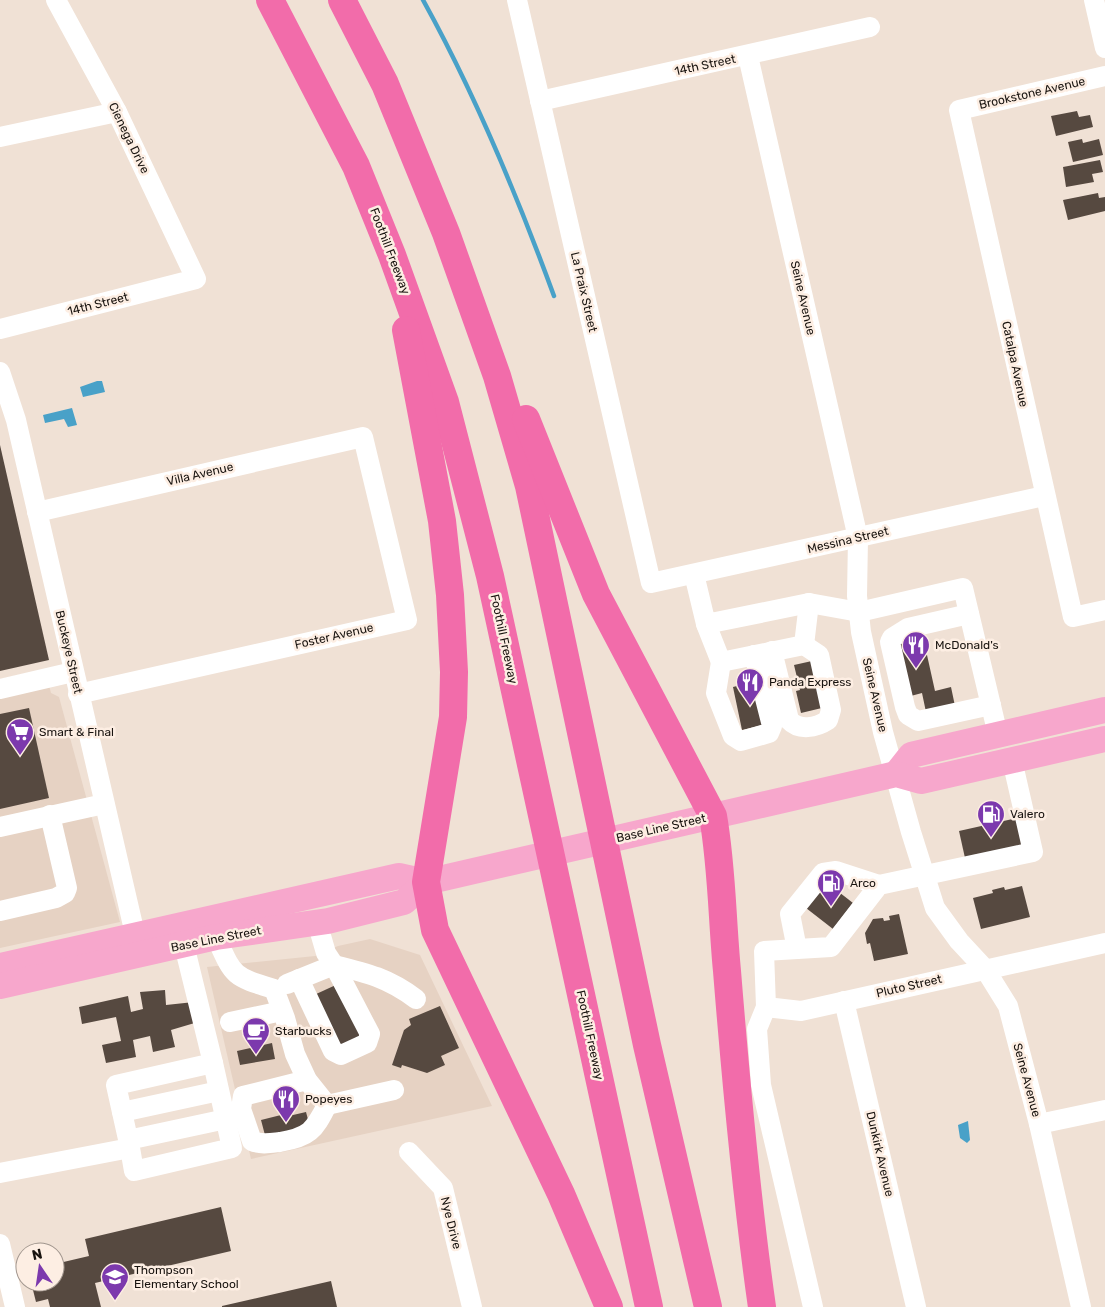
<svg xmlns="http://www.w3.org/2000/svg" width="1105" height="1307" viewBox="0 0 1105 1307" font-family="Rubik,sans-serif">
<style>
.commercial{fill:#e6d2c3}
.water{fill:#49a1c8}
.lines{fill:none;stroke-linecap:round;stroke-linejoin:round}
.stream{stroke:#49a1c8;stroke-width:4.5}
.building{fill:#564940}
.minor{stroke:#fff;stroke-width:20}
.major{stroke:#f7a7cc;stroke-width:26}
.highway{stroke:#f26caa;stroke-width:28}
.labels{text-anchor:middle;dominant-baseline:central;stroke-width:5;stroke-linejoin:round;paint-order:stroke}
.street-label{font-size:12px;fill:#18130f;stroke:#fdeee3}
.poi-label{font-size:12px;fill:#18130f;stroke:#fdeee3;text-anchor:start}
</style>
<rect width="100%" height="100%" fill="#f0e1d5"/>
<g class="commercial">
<polygon points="45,669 51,693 59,697 120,922 0,948 0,679"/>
<polygon points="370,939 420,955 492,1106 251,1159 207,967 315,956 338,946"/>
</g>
<g class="water">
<polygon points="97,381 102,381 105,392 83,397 80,387"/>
<polygon points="72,408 77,425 68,427 64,419 45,423 43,415"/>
<polygon points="968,1121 970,1140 967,1143 960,1138 958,1125"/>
</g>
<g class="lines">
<path class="stream" d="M423 0C475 94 517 195 554 296"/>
</g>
<g class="building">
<polygon points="1077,111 1079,117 1090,115 1093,127 1056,136 1051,116"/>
<polygon points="1082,139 1083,143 1099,139 1103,155 1073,162 1068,142"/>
<polygon points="1100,160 1103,172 1092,174 1094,182 1066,187 1063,167"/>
<polygon points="1098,193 1099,198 1105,197 1105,211 1068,220 1063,200"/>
<polygon points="0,445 49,660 0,671"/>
<polygon points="923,637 935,691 951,687 955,706 926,712 922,693 907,697 895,643"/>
<polygon points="812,661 826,707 801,713 796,691 800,690 794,665"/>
<polygon points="757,681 767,724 742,730 733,687"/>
<polygon points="29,708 49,798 0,809 0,714"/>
<polygon points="1017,818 1023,845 965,858 959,831"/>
<polygon points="826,882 853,903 833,929 806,908"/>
<polygon points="1022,886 1030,917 981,929 973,898 993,893 992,890 1004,887 1005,890"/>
<polygon points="899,914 908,954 874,961 870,943 867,944 865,933 873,919 883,918 884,921 890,920 889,916"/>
<polygon points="338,984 363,1036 338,1047 314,995"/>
<polygon points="165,990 166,1005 194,1002 198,1022 171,1030 175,1047 153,1052 150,1036 133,1040 136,1057 106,1063 102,1045 121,1041 116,1017 82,1024 79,1007 128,996 131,1012 143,1009 140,992"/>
<polygon points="440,1006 459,1048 441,1056 445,1065 427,1073 402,1065 401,1068 392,1065 404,1030 411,1025 409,1019"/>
<polygon points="272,1043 275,1059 240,1065 237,1051"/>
<polygon points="293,1112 293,1115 306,1112 310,1127 266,1139 261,1120"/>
<polygon points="221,1207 231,1251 95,1283 101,1307 50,1307 48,1299 36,1302 31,1282 55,1282 55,1264 89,1256 85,1239"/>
<polygon points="331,1281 337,1307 222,1307 222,1306"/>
</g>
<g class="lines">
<g class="minor">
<polyline points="517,0 651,583 1044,496"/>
<polyline points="1094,0 1105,48"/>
<polyline points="748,56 858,538 857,596 861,632 883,732 911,832 935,908 959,941 985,969 1008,1006 1039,1124 1081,1307"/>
<polyline points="1105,76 959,110 1073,617 1105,610"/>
<polyline points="540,101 870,27"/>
<polyline points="0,137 117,112"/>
<polyline points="0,329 196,279 117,112 56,0"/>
<polyline points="0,372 16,420 135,934"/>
<polyline points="37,512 363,437 407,620 78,694"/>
<polyline points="694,574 706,624 809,603 859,612 963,588 998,735"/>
<polyline points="969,614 908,628 892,638 890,642 905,707 908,715 918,721 991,705"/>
<polyline points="706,624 721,662 804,645 809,603"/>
<path d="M772 651 789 720C799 731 816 728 828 720L831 710 819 655 804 645"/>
<polyline points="721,662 716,693 733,736 741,741 769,733 772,726 754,655"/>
<polyline points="0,689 73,672"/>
<polyline points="1012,760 1033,852 879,885 831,947 764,951 766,1007 801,1011 1105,943"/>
<polyline points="0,827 104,804"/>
<polyline points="0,911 56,898 65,893 67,888 50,815"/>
<path d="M216 937C234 977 232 976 274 989L285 1018 295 1054 307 1080 327 1105 394 1090"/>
<polyline points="797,949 790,914 823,873 836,871 879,885"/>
<path d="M334 965C367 973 388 978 416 999"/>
<polyline points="299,979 333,1051 341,1055 367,1043 370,1034 334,965"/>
<polyline points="287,984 334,965 326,953 317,922"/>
<polyline points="844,1001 916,1307"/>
<polyline points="766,1007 757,1029 761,1085 813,1307"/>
<polyline points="230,1022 282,1011"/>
<path d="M307 1080 243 1096 241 1109 252 1141C261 1145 271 1143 280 1142 309 1137 314 1131 327 1105"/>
<polyline points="122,1112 219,1091"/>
<polyline points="1039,1124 1105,1110"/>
<polyline points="128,1140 226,1119"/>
<polyline points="130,1148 134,1171 232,1148 213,1063"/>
<polyline points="409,1152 443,1188 472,1307"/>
<polyline points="0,1173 130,1148 116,1085 213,1063 184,945"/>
<polyline points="0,1244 15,1307"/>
</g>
<g class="major">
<polyline points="896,774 911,755 1105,710"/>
<polyline points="0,966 399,876 426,882 896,774 921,781 1105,739"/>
<polyline points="0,986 216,937 328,921 404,902 426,882"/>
</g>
<g class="highway">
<polyline points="270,0 356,166 392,255 445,402 490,576 649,1307"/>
<polyline points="342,0 385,84 446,233 497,376 529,486 647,1045 708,1307"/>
<polyline points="406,330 442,521 450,595 454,672 453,717 426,882 435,930 561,1194 609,1307"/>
<path d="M526 419 596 594 713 816C722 867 722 919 727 971 736 1083 746 1195 762 1307"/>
</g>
</g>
<defs>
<g id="restaurant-pin" transform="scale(1.4375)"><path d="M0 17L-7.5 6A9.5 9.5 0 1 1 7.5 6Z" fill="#7c39ad" stroke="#fdeee3"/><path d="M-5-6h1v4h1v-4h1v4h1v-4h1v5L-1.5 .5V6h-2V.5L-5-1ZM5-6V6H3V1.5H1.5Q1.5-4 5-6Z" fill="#fff"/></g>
<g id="supermarket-pin" transform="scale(1.4375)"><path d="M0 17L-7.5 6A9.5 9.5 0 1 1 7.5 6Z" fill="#7c39ad" stroke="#fdeee3"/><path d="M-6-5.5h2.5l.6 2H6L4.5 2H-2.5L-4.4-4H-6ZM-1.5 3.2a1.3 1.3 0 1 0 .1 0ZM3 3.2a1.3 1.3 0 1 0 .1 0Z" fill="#fff"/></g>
<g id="fuel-pin" transform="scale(1.4375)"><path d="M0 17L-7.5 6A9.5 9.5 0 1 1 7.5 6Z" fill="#7c39ad" stroke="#fdeee3"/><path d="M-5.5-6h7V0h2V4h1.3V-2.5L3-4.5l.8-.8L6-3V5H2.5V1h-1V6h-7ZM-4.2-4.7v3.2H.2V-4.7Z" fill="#fff"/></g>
<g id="cafe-pin" transform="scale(1.4375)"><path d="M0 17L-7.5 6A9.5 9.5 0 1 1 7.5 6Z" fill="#7c39ad" stroke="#fdeee3"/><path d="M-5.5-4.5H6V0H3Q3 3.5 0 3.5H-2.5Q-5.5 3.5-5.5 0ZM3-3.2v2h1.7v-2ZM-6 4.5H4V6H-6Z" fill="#fff"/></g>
<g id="school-pin" transform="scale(1.4375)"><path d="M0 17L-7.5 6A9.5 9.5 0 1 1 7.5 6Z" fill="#7c39ad" stroke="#fdeee3"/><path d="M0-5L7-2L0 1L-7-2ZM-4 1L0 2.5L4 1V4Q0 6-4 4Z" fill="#fff"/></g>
</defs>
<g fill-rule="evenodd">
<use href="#restaurant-pin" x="916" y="645"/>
<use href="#restaurant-pin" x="750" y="682"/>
<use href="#supermarket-pin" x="20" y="732"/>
<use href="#fuel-pin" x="991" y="814"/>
<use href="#fuel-pin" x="831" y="883"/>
<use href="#cafe-pin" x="256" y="1031"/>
<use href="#restaurant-pin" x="286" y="1099"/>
<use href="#school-pin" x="115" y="1277"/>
</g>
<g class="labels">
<g class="street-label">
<text transform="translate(705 65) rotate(-12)">14th Street</text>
<text transform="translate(1032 93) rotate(-13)">Brookstone Avenue</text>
<text transform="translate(129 138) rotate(64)">Cienega Drive</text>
<text transform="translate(390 251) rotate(69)">Foothill Freeway</text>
<text transform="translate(584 292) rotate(77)">La Praix Street</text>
<text transform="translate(803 298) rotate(77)">Seine Avenue</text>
<text transform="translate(98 304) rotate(-14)">14th Street</text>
<text transform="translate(1015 364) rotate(78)">Catalpa Avenue</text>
<text transform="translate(200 474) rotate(-13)">Villa Avenue</text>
<text transform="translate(848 540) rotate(-13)">Messina Street</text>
<text transform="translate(334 636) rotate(-13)">Foster Avenue</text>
<text transform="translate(504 639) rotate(78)">Foothill Freeway</text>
<text transform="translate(69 652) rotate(77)">Buckeye Street</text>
<text transform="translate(875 695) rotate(77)">Seine Avenue</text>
<text transform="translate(661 828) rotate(-13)">Base Line Street</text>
<text transform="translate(216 939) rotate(-11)">Base Line Street</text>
<text transform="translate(909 986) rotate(-13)">Pluto Street</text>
<text transform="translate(590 1035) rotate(78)">Foothill Freeway</text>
<text transform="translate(1027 1080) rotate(75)">Seine Avenue</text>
<text transform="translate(880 1154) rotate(77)">Dunkirk Avenue</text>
<text transform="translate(451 1223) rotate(76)">Nye Drive</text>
</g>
<g class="poi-label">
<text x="935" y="645">McDonald's</text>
<text x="769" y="682">Panda Express</text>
<text x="39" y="732">Smart &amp; Final</text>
<text x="1010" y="814">Valero</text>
<text x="850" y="883">Arco</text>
<text x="275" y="1031">Starbucks</text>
<text x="305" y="1099">Popeyes</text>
<text x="134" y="1270">Thompson<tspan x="134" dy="14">Elementary School</tspan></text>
</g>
</g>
<g transform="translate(40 1267) rotate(347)"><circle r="24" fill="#fdeee3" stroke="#a1968e"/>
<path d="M0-4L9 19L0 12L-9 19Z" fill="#7c39ad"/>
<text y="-8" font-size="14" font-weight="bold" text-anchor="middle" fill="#18130f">N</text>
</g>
</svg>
